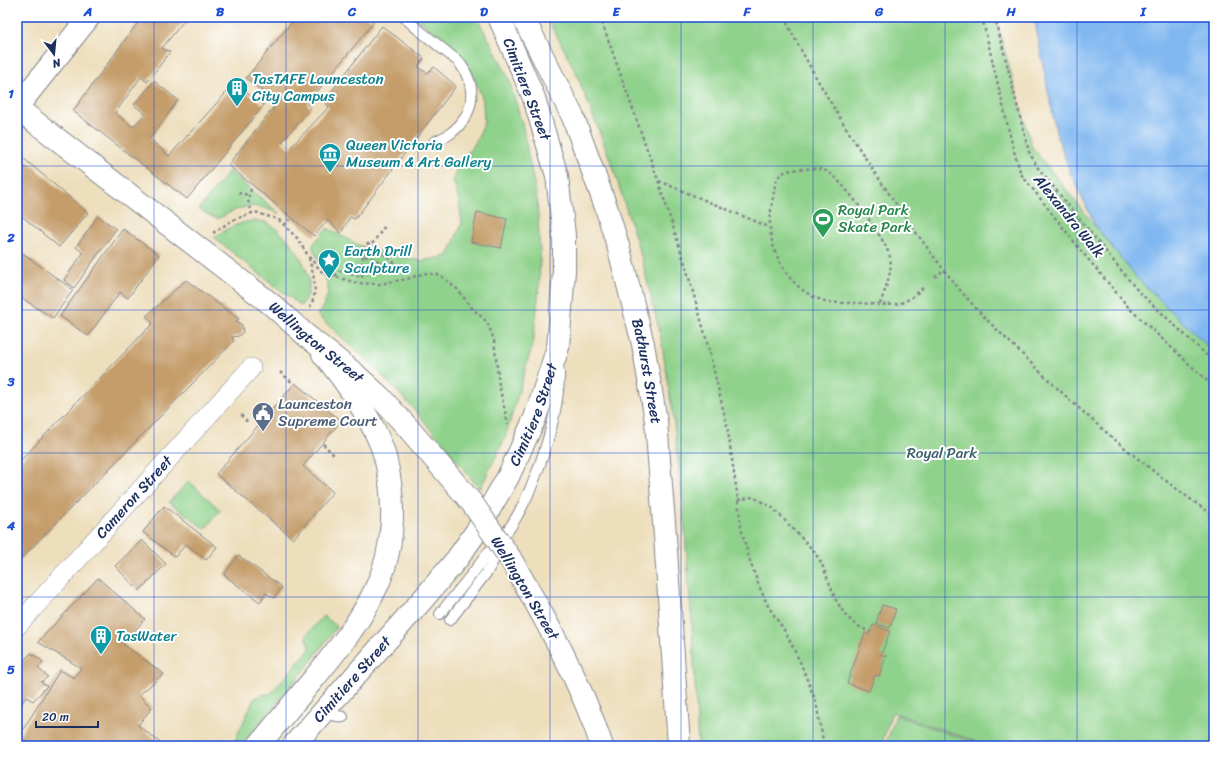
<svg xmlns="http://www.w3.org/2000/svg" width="1231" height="763" viewBox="0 0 1231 763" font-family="Sriracha,sans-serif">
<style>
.green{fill:#8fd28b;stroke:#558074}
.water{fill:#80b7f0;stroke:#4e73a7}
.building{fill:#c49d6b}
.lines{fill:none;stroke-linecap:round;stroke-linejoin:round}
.service-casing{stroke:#84868d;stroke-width:12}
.minor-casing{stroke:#84868d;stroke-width:20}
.tertiary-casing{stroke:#84868d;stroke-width:24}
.secondary-casing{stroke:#84868d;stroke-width:24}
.trunk-casing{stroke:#84868d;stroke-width:24}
.path{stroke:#84868d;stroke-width:2.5;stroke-dasharray:3 3;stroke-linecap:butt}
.service{stroke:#fff;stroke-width:10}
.minor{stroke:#fff;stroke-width:19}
.tertiary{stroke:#fff;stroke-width:22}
.secondary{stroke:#fff;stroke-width:22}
.trunk{stroke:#fff;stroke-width:22}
.trunk-bridge-casing{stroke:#84868d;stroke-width:24;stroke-linecap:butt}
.trunk-bridge{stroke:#fff;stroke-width:22}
.grid{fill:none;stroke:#1d4ed8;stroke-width:1;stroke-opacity:0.55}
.labels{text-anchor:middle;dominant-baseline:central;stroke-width:4;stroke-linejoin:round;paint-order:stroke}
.culture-label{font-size:15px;fill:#0d838f;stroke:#fff;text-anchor:start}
.street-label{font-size:15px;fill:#1b2f5e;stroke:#fff}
.leisure-label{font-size:15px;fill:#27864d;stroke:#fff;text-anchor:start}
.service-label{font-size:15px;fill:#4e5e75;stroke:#fff;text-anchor:start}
.park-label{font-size:15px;fill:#3e606c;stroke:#fff}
.neatline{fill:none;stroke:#1d4ed8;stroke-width:1.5}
.grid-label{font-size:13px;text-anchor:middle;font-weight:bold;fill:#1d4ed8}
</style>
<rect width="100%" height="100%" fill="#fff"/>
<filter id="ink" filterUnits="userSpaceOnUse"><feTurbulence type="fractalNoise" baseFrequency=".025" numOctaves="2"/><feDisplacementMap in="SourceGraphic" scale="8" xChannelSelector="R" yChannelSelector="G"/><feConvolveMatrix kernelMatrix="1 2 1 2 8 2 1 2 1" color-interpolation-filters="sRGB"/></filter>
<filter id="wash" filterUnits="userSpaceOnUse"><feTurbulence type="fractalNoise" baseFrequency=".012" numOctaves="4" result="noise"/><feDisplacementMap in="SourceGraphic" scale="16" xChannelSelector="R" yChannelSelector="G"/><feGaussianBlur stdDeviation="0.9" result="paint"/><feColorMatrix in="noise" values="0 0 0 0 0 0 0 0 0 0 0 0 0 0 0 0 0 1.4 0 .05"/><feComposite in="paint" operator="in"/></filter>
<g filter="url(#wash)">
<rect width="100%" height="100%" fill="#eddebc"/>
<g class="green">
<path d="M415 17H476L490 41 509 79 522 124 537 200 540 254 539 289 533 343 505 438 480 489 414 409 368 361 317 315C322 309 329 297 328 289 326 274 318 259 312 246L327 228 362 247 420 261 448 256 462 223 459 201 453 179 457 167 476 142 484 123 483 100 470 67 459 52Z"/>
<polygon points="546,17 995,17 1032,147 1136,277 1214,352 1214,746 989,746 892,712 881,746 698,746 693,641 683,504 674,423 661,338 641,256 613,167 577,75 562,45"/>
<path d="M229 171 280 214C260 206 254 203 233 211 228 213 223 217 219 218 213 219 204 212 199 209Z"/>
<path d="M252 221C257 221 263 221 267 223 288 233 315 270 308 295 306 299 303 302 301 306L214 238C226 229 237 223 252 221Z"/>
<polygon points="189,481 220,510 205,529 169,502"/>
<polygon points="323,616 337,626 304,671 243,742 235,740 254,699 261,695 270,694 310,649 306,636"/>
<polygon points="896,715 984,746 885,746"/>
</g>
<polygon class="water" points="1034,17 1214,17 1214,352 1136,277 1095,225 1070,172 1056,132"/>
<g id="blocks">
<g class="building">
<polygon points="17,17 25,17 17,27"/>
<polygon points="142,17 187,17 162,48 170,52 147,82 141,77 115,113 133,127 145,114 134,105 154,81 178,100 150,139 169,156 234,84 264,105 187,199 73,111"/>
<polygon points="296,17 368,17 374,22 307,104 311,108 282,142 290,148 329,107 324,101 382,26 424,58 418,67 427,73 434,67 456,86 355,219 350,217 341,233 328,220 314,236 228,165 277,103 246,78"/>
<polygon points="23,158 88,213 59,247 17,212 17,165"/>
<polygon points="477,212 507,219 501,248 471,242"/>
<polygon points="98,216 116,229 74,288 64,280 83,253 76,247"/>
<polygon points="123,229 159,255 128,298 120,292 88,336 60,316"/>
<polygon points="17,249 73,290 53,318 17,295"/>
<polygon points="186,280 239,319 236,321 242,325 243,332 239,336 232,337 234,341 17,563 17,464 153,323 146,316"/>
<polygon points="295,383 341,421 303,466 333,492 293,539 216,474"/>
<polygon points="164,506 217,547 206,560 186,544 175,557 143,532"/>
<polygon points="142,540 166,564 139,591 115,566"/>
<polygon points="238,555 282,587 274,598 266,593 260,602 224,575"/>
<polygon points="98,578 145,619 123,644 164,674 139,695 152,708 138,725 164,746 33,746 19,736 60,670 74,678 81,668 38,642"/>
<polygon points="882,605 896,609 890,628 876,623"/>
<polygon points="873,625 890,631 881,655 886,656 879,676 875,675 869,691 847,683 865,633 869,635"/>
<polygon points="31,653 43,662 38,668 48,677 41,682 47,686 33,701 26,697 17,710 17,667"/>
</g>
</g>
</g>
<g filter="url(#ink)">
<use href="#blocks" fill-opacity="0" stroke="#84868d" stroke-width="1"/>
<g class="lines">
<g class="service-casing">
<g id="service">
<path d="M404 17 414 26 459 62C478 87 475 114 451 133 446 137 440 139 434 142"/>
<path d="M440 614C455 595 471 576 485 557 493 546 504 537 511 526 535 489 560 415 559 371"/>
<polyline points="450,620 487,572 502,545"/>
<polyline points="321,713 343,717"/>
</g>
</g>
<g class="minor-casing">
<g id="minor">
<path id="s1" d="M17 626 251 368"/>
</g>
</g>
<g class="tertiary-casing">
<polyline id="tertiary" points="17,107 89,17"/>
</g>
<g class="secondary-casing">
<g id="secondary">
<path d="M258 746C277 723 297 699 316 676 338 649 361 621 376 588 395 548 396 500 385 457 376 424 345 380 323 354"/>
<path id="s2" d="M293 746 424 598 457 559 476 532 508 477 535 418 558 347 564 271V235L557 176 534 98 499 17"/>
</g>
</g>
<g class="trunk-casing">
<g id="trunk">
<path id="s3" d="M523 17 573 117 606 207 619 249 643 344 656 421 665 536 679 746"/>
<path id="s4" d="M17 108 271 304 308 337 355 374 380 397 409 429"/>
<path d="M510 558C545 618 580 680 602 746"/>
</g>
</g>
<g class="path">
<polyline points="600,17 658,180 685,264 705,334 727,425 738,500 741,528 749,558 759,586 768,606 786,633 801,664 816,702 824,746"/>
<path d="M784 17C822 93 866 162 915 231 934 257 953 283 975 307 989 323 1005 337 1020 352 1081 413 1144 467 1214 516"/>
<polyline points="982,17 1013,148 1021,174 1083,253 1130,309 1214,387"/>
<polyline points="995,17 1029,152 1038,168 1138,291 1214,362"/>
<polyline points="659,181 769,227"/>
<polyline points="251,189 248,200 252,213"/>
<polyline points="238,193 249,195"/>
<polyline points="284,225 290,219"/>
<polyline points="213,233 233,220 255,212 279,220 297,238 309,257 323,273 357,283 379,284 407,279 425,273 440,275 457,289 472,308 487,322 494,340 499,385 508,424"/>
<polyline points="363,255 366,244 372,244"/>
<path d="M309 258C313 274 319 291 310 307"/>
<polyline points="335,276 340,271 362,277 363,255 397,269 398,266 372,244 385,226"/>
<polyline points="935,277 944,270"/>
<path d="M880 304C885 290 893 271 890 257 887 241 840 176 826 171 818 167 801 169 793 170 782 171 777 176 775 186 773 197 769 218 770 228 772 257 791 289 819 299 832 304 847 303 861 303 872 304 886 306 897 304 908 302 917 293 925 286"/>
<polyline points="280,372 294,384"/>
<polyline points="241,415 249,424"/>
<polyline points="323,444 335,456"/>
<polyline points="738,500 753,497 773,508 813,550 821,562 836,600 845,615 856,625 870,632"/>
</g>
<use href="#service" class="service"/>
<use href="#minor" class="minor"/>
<use href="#tertiary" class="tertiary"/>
<use href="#secondary" class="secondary"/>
<use href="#trunk" class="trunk"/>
<g class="trunk-bridge-casing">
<polyline id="trunk-bridge" points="409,429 472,503 510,558"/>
</g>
<use href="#trunk-bridge" class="trunk-bridge"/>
</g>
</g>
<path class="grid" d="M154 17V746M286 17V746M418 17V746M550 17V746M681 17V746M813 17V746M945 17V746M1077 17V746M17 166H1214M17 310H1214M17 453H1214M17 597H1214"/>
<defs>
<g id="building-pin" transform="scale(1.15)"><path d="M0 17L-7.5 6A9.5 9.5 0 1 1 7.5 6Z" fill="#0f9aa8" stroke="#fff"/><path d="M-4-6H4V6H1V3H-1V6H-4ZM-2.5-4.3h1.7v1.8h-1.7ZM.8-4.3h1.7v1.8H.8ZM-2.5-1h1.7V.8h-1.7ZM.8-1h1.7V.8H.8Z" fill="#fff"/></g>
<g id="museum-pin" transform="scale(1.15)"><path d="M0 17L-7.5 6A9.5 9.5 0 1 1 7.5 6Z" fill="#0f9aa8" stroke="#fff"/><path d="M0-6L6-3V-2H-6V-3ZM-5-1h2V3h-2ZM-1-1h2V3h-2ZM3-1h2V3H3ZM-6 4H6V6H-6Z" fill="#fff"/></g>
<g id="stadium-pin" transform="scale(1.15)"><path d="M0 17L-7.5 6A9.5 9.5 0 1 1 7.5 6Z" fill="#2e9e5b" stroke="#fff"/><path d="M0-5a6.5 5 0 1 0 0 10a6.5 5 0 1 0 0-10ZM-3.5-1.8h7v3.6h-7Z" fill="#fff"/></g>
<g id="sight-pin" transform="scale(1.15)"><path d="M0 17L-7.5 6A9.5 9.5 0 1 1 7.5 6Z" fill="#0f9aa8" stroke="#fff"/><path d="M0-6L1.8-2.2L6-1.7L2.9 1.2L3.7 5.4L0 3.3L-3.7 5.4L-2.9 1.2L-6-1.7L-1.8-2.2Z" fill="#fff"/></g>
<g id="civic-pin" transform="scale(1.15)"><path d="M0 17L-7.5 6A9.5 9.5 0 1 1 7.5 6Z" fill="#5c6f8a" stroke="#fff"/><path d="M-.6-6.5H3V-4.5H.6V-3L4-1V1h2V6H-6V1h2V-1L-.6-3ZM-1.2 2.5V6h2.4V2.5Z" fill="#fff"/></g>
</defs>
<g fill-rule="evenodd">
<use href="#building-pin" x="237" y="88"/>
<use href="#museum-pin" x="330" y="154"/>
<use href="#stadium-pin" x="823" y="219"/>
<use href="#sight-pin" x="329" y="260"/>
<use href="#civic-pin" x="263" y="413"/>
<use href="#building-pin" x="101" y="636"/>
</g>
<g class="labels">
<g class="culture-label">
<text x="252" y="79">TasTAFE Launceston<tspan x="252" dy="17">City Campus</tspan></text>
<text x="346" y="145">Queen Victoria<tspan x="346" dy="17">Museum &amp; Art Gallery</tspan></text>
<text x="344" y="251">Earth Drill<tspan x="344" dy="17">Sculpture</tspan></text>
<text x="116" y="636">TasWater</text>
</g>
<g class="street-label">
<text transform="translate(527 89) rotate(69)">Cimitiere Street</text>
<text transform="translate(1069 216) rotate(51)">Alexandra Walk</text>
<text stroke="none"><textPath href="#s4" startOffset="380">Wellington Street</textPath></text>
<text stroke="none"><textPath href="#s3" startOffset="377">Bathurst Street</textPath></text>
<text stroke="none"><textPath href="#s2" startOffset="413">Cimitiere Street</textPath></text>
<text stroke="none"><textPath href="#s1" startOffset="174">Cameron Street</textPath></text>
<text transform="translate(525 588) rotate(59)">Wellington Street</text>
<text stroke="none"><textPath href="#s2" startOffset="89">Cimitiere Street</textPath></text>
</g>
<g class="leisure-label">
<text x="838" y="210">Royal Park<tspan x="838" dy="17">Skate Park</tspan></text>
</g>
<g class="service-label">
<text x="278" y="404">Launceston<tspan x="278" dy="17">Supreme Court</tspan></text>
</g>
<g class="park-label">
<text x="942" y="453">Royal Park</text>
</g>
</g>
<rect width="1231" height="763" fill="none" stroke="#fff" stroke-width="44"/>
<g transform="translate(54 54) rotate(164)" stroke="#ffffff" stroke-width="3" paint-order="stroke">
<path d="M0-3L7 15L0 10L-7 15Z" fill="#1b2f5e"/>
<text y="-6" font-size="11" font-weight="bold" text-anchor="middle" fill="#1b2f5e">N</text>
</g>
<path d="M36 721v6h62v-6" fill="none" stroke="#1b2f5e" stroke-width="2"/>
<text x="42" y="721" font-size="12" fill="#1b2f5e" stroke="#ffffff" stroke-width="3" paint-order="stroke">20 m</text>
<rect x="22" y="22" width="1187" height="719" class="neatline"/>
<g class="grid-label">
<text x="88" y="16">A</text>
<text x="220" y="16">B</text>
<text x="352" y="16">C</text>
<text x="484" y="16">D</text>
<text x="616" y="16">E</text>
<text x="747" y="16">F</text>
<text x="879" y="16">G</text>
<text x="1011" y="16">H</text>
<text x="1143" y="16">I</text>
<text x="11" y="98">1</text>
<text x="11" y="242">2</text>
<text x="11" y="386">3</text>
<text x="11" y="530">4</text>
<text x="11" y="674">5</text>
</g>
</svg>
